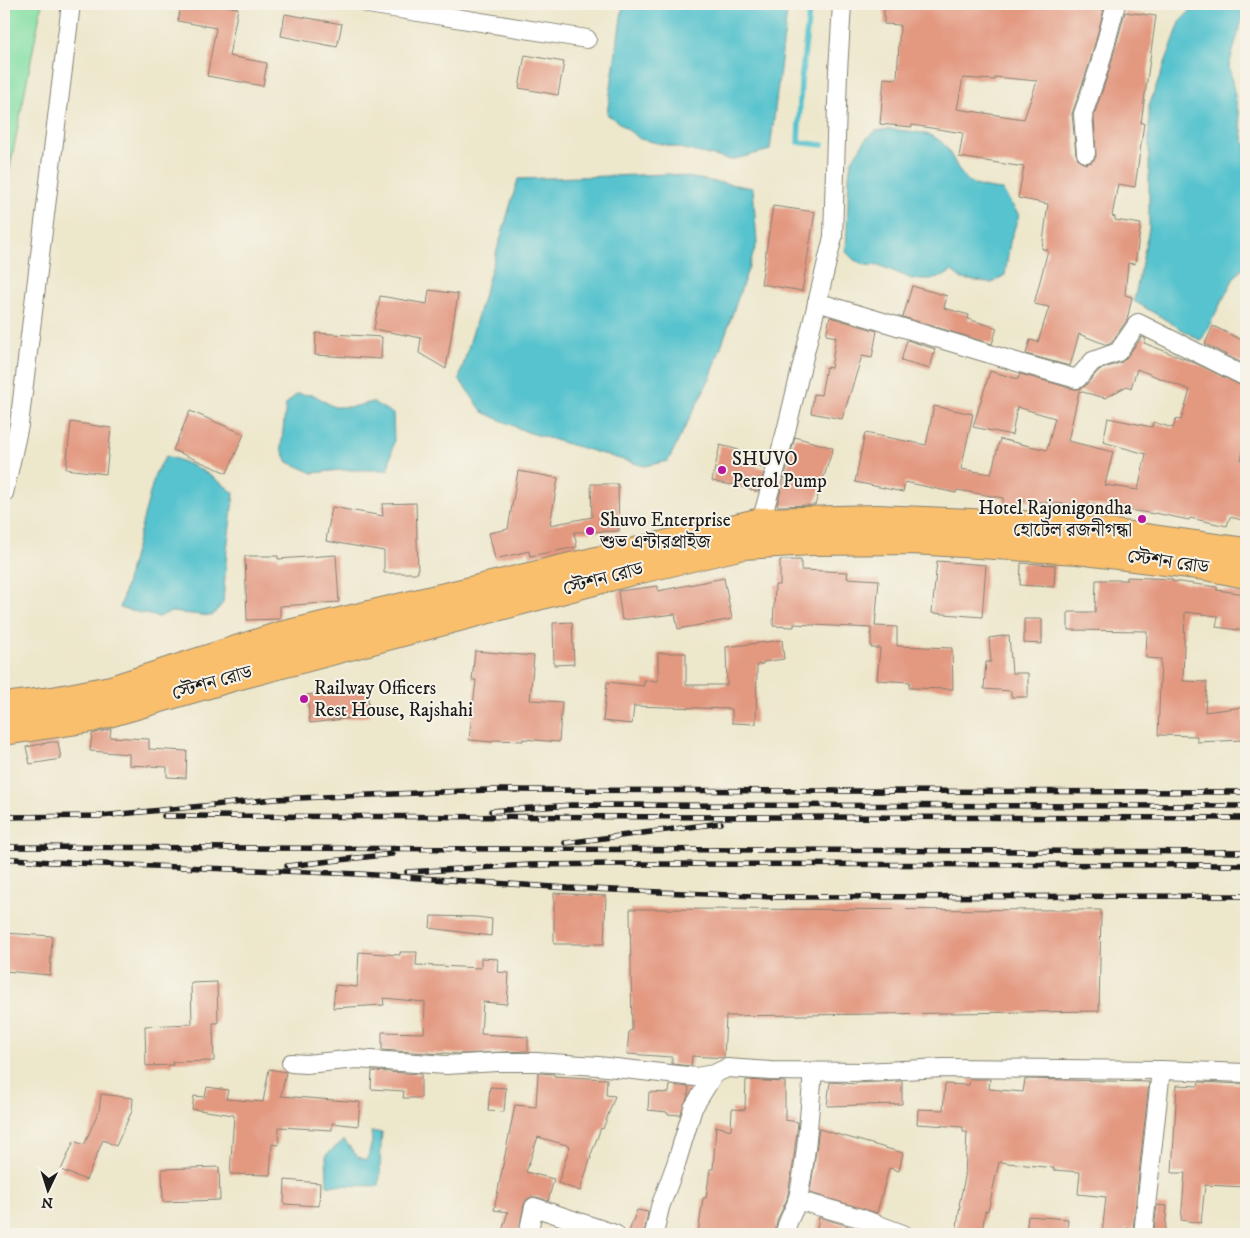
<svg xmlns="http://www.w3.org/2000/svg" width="1250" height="1238" viewBox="0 0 1250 1238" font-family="'IM FELL DW Pica','Noto Serif Bengali',serif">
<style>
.green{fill:#86e0a6;stroke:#517e61}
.water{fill:#56c3ce;stroke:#397075}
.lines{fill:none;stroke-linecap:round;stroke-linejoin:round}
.stream{stroke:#56c3ce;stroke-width:5.5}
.building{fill:#e39880;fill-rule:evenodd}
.street-casing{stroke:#848274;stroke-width:20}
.primary-casing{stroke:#848274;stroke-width:30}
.street{stroke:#fff;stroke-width:18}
.primary{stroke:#f9bf6d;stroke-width:28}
.rail-casing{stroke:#1c1c1c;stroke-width:5.5}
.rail{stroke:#f7f3e8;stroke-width:4;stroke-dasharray:11;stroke-linecap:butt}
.poi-dot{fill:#b5179e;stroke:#f7f3e8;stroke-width:2}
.labels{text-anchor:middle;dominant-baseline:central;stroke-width:4;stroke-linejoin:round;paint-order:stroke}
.poi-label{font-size:19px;fill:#1c1c1c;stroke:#f7f3e8;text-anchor:start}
.street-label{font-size:19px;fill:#1c1c1c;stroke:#f7f3e8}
</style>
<rect width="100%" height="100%" fill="#f7f3e8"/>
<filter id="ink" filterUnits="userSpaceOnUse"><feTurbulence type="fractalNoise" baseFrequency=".02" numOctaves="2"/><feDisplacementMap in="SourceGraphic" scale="10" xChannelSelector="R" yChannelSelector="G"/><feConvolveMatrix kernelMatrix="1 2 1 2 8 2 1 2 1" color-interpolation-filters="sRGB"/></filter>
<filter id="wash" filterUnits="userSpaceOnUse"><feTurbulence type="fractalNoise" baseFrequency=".0096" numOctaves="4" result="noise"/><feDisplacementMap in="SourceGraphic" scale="20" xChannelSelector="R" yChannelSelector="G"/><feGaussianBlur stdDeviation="1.12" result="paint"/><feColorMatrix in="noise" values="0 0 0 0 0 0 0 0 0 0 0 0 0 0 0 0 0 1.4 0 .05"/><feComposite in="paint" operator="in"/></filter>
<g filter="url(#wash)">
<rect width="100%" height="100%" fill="#ede7cc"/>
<polygon class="green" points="4,4 42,4 4,198"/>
<g class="water">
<polygon points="623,4 788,4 770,150 731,160 640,139 607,114"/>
<polygon points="1197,4 1236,4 1245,9 1229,66 1244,141 1246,143 1246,264 1234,278 1201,341 1134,301 1149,228 1149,106 1181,20"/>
<path d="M889 129C903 131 923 131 936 138 955 149 954 176 975 185 983 188 994 189 1002 190L1019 215 1010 242 1005 275 992 283 962 279 952 271 944 276 934 279H912L881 266 866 265 854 260 846 252 849 176 851 162 866 139 876 131Z"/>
<polygon points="669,174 753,188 757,243 711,376 668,461 644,466 527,432 483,412 459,379 518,179"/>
<polygon points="297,394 314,395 334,407 352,407 373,402 393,414 394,441 388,470 340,470 313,473 288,462 281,448 286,404"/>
<path d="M166 456C193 463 213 476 234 493L227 550 223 603 212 616 171 612 158 617 120 608 155 474Z"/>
<path d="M371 1132H382C380 1150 381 1168 379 1186L327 1185 326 1155 344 1140 358 1157 367 1160 372 1142Z"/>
</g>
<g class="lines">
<polyline class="stream" points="810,4 801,82 798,142 822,145"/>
</g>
<g id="blocks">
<g class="building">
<polygon points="181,4 214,4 238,8 229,56 267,63 263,86 207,76 216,28 178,21"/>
<path d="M884 4H1095L1094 9 1104 10 1089 65 1072 114 1076 154 1081 162 1086 164 1092 162 1096 157 1094 115 1109 71 1125 12 1156 16 1141 123H1144L1135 187 1118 184 1112 216 1115 217V220L1141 224 1135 264 1128 263 1125 295 1132 297 1127 320 1111 343 1107 345 1079 334 1070 366 1026 354 1030 340 1038 342 1049 307 1034 304 1048 250 1042 249 1048 204 1018 198 1024 167 959 157 963 133 912 125V127L880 124 884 78 897 79 900 25 884 24ZM995 77 1037 81 1024 119 957 109 963 78 995 80Z"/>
<polygon points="285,14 342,24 337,47 281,36"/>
<polygon points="525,55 564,62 558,95 519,88"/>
<polygon points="773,206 815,212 802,291 761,284"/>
<polygon points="912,286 947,296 944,308 969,315 968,319 997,328 992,344 903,317"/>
<polygon points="429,290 458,294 446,369 419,353 421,338 374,329 380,296 427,304"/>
<polygon points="830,317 877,331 872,358 862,356 842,419 811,413 814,394 821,395 826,367 831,368 836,337 826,335"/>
<polygon points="1213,326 1246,342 1246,365 1205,344"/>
<polygon points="316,333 382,337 381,359 315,355"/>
<path d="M1142 337 1146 339 1144 343 1195 363 1246 388V439L1241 460 1246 461V521L1230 517 1227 526 1190 518 1189 520 1155 513V514L1088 504V506L1020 500V507L1003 506V498L957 490 956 493 905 482 903 492 855 482 865 433 926 445 934 406 973 414 961 469 991 474 1000 439 1047 450 1055 418 1017 407 1012 435 973 427 990 371 1018 379 1020 374 1074 389H1079L1085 386 1099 370 1122 362 1126 358ZM1137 369 1190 390 1181 420 1176 419 1173 428 1153 422 1152 427 1108 418 1103 442 1146 454 1138 490 1105 485 1113 452 1068 441 1079 391 1105 398 1127 386 1131 388Z"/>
<polygon points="907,340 935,349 930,369 901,361"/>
<polygon points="190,411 244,434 227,473 173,450"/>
<polygon points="71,422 111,428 106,474 66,469"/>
<polygon points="795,437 833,448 815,505 779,506 777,505"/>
<polygon points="720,445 739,450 737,460 765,469 758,492 731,484 731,485 712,481"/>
<polygon points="518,471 558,478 550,525 592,517 591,484 618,484 619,531 574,532 577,547 530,556 529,551 495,559 489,533 508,529"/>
<polygon points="416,503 418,573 384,573 384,551 326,541 332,507 383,516 382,504"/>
<polygon points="336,555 339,602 280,606 280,619 247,620 245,556 278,556 278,559"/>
<polygon points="780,560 801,560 801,570 848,572 847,578 879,580 875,626 897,627 897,646 952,648 953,689 909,688 910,682 877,680 880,648 871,648 871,628 794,624 794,627 773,626 775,585 780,585"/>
<polygon points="937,561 986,565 982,617 932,613"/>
<polygon points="1021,563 1055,565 1054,587 1020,585"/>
<polygon points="1127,577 1172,579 1172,581 1217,587 1217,590 1246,594 1246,631 1216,627 1218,616 1185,612 1183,681 1207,682 1205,712 1243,707 1244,740 1197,742 1197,736 1158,735 1161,659 1146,658 1147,631 1068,630 1068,612 1095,612 1096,580 1127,580"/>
<polygon points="724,578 732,619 678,629 675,614 622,620 618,591 658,586 658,591"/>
<polygon points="1024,619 1042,619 1042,644 1024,643"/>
<polygon points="572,622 574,664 554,665 553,623"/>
<polygon points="1009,635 1012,673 1028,673 1028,697 1011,697 1011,691 984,689 986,662 991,662 989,638"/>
<polygon points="782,640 784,659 763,662 763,664 757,665 756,724 732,723 732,709 634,706 632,724 603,721 607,682 644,686 644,680 658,681 658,653 686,653 686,685 727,685 726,647"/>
<polygon points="475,651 534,656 530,700 562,702 559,742 523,739 523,741 493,740 493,742 469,740 476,680 472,680"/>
<polygon points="367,688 370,716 310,723 307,695"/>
<polygon points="111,729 110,737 149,739 149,749 187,751 186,778 167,777 167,767 129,765 129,754 90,751 92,734"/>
<polygon points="51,742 58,742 61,759 30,764 26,747"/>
<polygon points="554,893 606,896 604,944 554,944"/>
<polygon points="630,909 1101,910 1099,1011 726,1016 724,1058 692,1056 691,1066 672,1064 672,1057 627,1054 629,1031 632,1031"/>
<polygon points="431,916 477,917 492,919 491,936 430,928"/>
<polygon points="4,933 52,936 50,975 4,971"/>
<polygon points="359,952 400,955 400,952 417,952 416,965 481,968 481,958 498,959 497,972 509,973 507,1004 483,1002 481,1034 528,1037 528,1051 458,1054 443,1053 443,1054 382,1050 382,1032 424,1033 425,1002 383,998 384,1005 333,1008 335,985 357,987"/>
<polygon points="217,982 218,1023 213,1023 214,1061 172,1062 173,1065 146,1066 145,1026 192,1024 191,983"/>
<polygon points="269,1069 286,1072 281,1096 360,1102 358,1126 332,1123 332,1130 279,1127 278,1145 272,1144 270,1175 230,1174 234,1115 192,1109 194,1096 205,1097 207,1087 228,1090 226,1099 263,1102"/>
<polygon points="372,1071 421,1074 421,1098 403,1098 404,1091 371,1089"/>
<polygon points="538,1073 554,1074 554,1076 607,1079 606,1095 615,1096 603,1129 601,1128 590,1157 591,1157 580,1191 558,1183 570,1146 538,1137 526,1172 554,1179 548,1201 537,1197 531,1197 527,1199 524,1205 518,1234 501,1234 508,1212 494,1210 515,1105 536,1107"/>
<polygon points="970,1079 990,1079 989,1089 1023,1092 1025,1079 1149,1082 1133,1229 1126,1228 1125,1234 1102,1234 1106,1197 1078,1194 1080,1172 1053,1170 1054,1168 999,1162 988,1211 985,1211 982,1234 956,1234 960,1205 959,1205 965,1177 967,1132 963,1132 963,1127 917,1124 918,1109 943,1110 945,1084 969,1085"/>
<polygon points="746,1080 785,1082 785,1120 798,1122 793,1165 787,1199 777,1221 775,1234 698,1234 703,1198 706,1198 710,1169 713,1169 716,1126 731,1130 732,1109 745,1110"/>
<polygon points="902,1081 902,1104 827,1106 830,1082 856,1084 856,1083"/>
<polygon points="1199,1082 1244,1084 1243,1095 1246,1095 1246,1187 1205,1185 1201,1223 1181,1220 1185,1173 1172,1173 1177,1085 1198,1086"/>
<polygon points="670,1085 689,1087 688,1096 680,1115 667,1114 667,1112 648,1110 649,1092 669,1093"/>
<polygon points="490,1087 506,1088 504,1112 488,1111"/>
<polygon points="101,1094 133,1098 132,1111 116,1146 103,1140 86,1180 61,1170 74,1141 84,1145 99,1110"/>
<polygon points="819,1129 903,1153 899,1171 889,1168 877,1213 810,1193"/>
<polygon points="219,1167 220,1200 163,1202 162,1169"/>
<polygon points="285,1180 320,1183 319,1206 284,1204"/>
<polygon points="1157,1205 1167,1206 1165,1232 1154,1231"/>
<polygon points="637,1210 648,1212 644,1234 628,1234"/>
<polygon points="1028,1216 1068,1219 1067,1234 1026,1234"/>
<polygon points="819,1217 858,1229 857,1234 816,1234"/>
</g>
</g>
</g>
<g filter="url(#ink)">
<use href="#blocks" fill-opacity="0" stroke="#848274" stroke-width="1"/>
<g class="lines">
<g class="street-casing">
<g id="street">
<polyline points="368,4 587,39"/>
<polyline points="1086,153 1083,114 1099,68 1116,4"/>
<polyline points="817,302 1020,363 1077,379 1093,361 1118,352 1138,323 1246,377"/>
<polyline points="4,493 19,425 71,4"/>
<polyline points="761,522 786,431 833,237 838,71 842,4"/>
<polyline points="291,1063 306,1064 356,1059 446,1065 497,1062 536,1062 598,1066 696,1077 714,1074 727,1068 771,1071 863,1072 943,1068 1161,1070 1246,1073"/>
<polyline points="797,1200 860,1218 903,1234"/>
<polyline points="528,1234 534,1207 615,1234"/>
<polyline points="654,1234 660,1207 676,1164 693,1108 714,1074"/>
<path d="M785 1234C786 1221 795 1211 798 1198 807 1157 809 1114 813 1072"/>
<polyline points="1143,1234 1161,1070"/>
</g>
</g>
<g class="primary-casing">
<g id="primary">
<polyline points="4,707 53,701 111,690 280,636 761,522 877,519 1044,526 1130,536 1246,552"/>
<polyline points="4,731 91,718 229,678 628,572 743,545 812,541 912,540 1078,550 1206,566 1246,574"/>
</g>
</g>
<use href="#street" class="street"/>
<use href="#primary" class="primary"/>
<g class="rail-casing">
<g id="rail">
<polyline points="491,811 571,805 1246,806"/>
<polyline points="164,816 1246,818"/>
<polyline points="4,817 100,816 275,799 488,790 1246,792"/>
<polyline points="565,843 721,823"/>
<polyline points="4,847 1246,852"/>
<polyline points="4,858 50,862 360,874 568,888 774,897 1246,896"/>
<polyline points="287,866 392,854"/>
<polyline points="407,872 530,865 619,864 1246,865"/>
</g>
</g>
<use href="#rail" class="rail"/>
</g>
</g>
<g class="poi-dot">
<circle cx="722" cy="470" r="5"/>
<circle cx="1142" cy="519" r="5"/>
<circle cx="590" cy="531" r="5"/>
<circle cx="304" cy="699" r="5"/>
</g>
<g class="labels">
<g class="poi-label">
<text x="732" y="459">SHUVO<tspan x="732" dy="22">Petrol Pump</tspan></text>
<text x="1132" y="508" text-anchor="end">Hotel Rajonigondha<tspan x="1132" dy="22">হোটেল রজনীগন্ধা</tspan></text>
<text x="600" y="520">Shuvo Enterprise<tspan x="600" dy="22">শুভ এন্টারপ্রাইজ</tspan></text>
<text x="314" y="688">Railway Officers<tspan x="314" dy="22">Rest House, Rajshahi</tspan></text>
</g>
<g class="street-label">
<text transform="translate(1168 562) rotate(8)">স্টেশন রোড</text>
<text transform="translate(603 579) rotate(-15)">স্টেশন রোড</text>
<text transform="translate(212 683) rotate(-16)">স্টেশন রোড</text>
</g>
</g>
<rect width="1250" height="1238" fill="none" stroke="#f7f3e8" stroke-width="20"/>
<g transform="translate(48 1190) rotate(184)" stroke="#f7f3e8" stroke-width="4" paint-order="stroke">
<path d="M0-4L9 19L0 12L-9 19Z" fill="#1c1c1c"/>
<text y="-8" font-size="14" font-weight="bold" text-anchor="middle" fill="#1c1c1c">N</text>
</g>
</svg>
